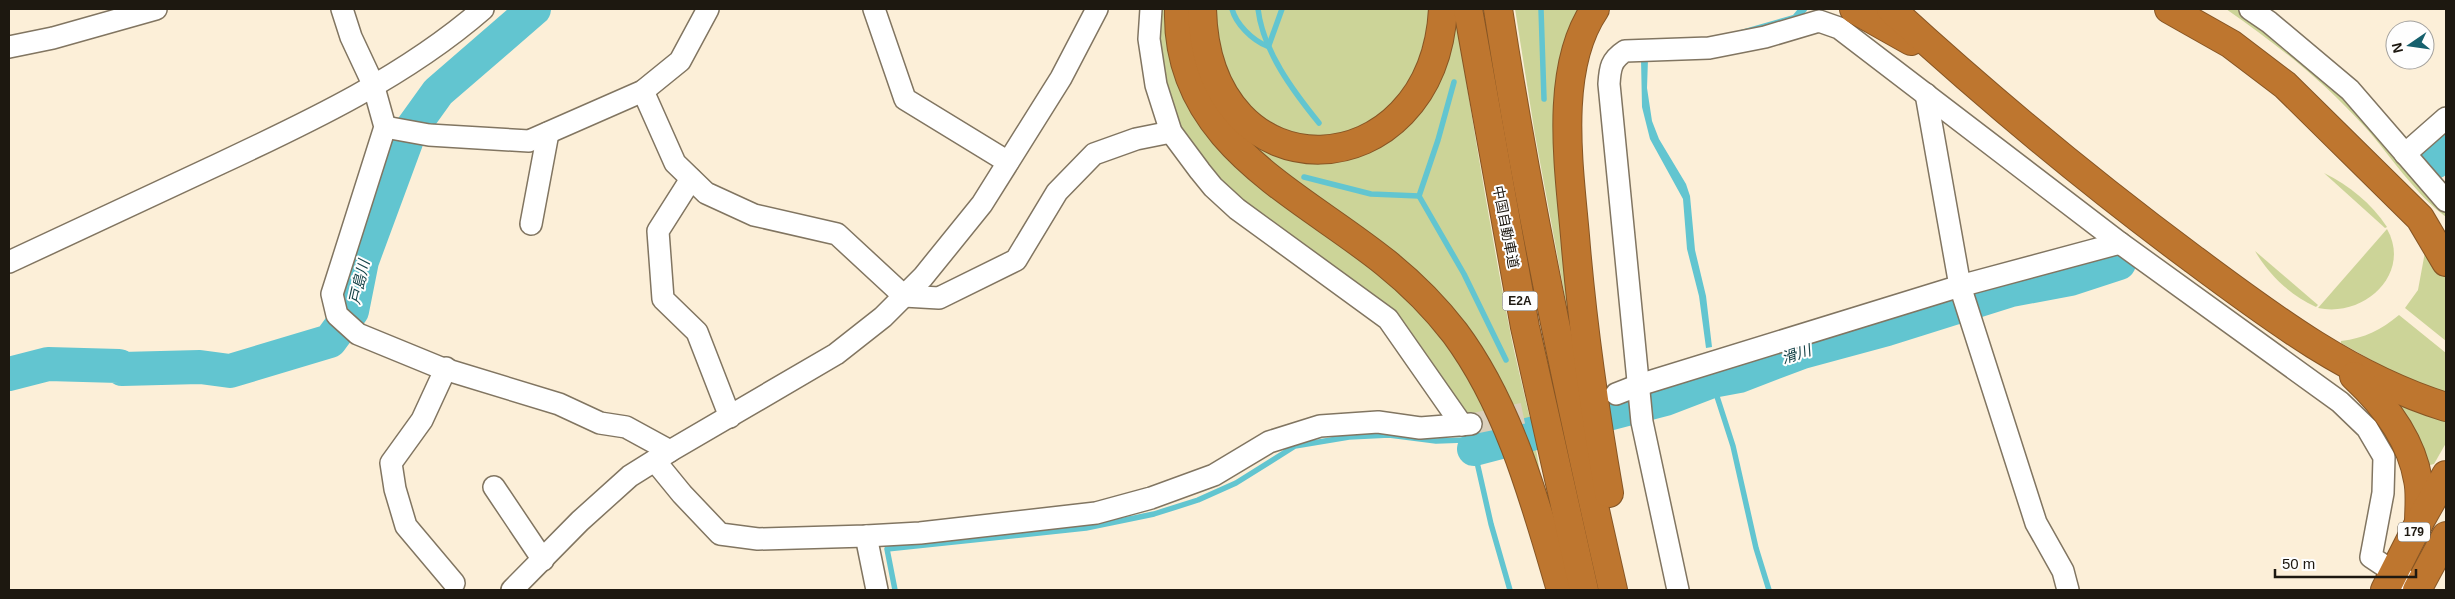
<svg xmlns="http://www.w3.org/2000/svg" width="2455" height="599" viewBox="0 0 2455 599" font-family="Arial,'Noto Sans JP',sans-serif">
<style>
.green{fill:#ccd498}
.water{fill:#62c5d0}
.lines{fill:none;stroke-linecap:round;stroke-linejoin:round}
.stream{stroke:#62c5d0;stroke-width:5.5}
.river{stroke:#62c5d0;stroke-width:34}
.minor-tunnel{stroke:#dbcfba;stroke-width:21;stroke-dasharray:21 11;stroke-linecap:butt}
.minor-casing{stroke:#817561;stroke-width:24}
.highway-casing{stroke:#865524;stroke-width:30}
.minor{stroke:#fff;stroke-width:21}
.highway{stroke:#be762f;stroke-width:28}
.labels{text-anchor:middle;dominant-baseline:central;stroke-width:4;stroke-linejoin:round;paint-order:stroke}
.shield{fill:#fefefe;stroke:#605d57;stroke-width:1}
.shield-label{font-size:12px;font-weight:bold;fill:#1d1810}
.street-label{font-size:14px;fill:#1d1810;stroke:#fefefe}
.water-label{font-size:15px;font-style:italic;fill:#144247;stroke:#fefefe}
</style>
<rect width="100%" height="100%" fill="#fcefd8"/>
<g class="green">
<polygon points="1161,9 1169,9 1180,83 1404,291 1456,352 1491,414 1477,416 1468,414 1405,323 1384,302 1242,200 1213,173 1179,126 1167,89 1162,60 1159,23"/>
<path d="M1214 9H1430C1424 46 1417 77 1392 106 1387 112 1380 116 1374 120 1321 158 1247 126 1223 69 1217 54 1216 26 1214 9Z"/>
<path d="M1453 9 1455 11C1472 119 1490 228 1511 336 1521 384 1535 432 1541 481L1500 381 1465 323 1425 280 1249 147 1245 137C1277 159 1296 165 1335 159 1343 158 1353 158 1361 155 1422 130 1451 73 1453 9Z"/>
<polygon points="1515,9 1580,9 1580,378 1535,135"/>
<path d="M2226 9H2238L2332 84 2446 212V217C2414 193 2391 156 2365 127 2321 79 2279 46 2226 9Z"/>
<path d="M2324 173C2350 186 2371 203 2387 227L2385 228Z"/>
<path d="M2387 229C2412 273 2365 318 2318 308Z"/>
<path d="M2255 251 2318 305 2316 307C2290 295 2269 275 2255 251Z"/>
<polygon points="2427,251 2446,278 2446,341 2405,308 2418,290 2425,252"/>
<path d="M2399 315 2446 353V397L2432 394 2341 343V341C2365 338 2381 330 2399 315Z"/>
<polygon points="2386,394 2446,417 2446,443 2434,464 2426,466"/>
</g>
<g class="water">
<path d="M1798 9H1808C1794 35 1683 42 1652 46V39L1690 41 1716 37 1793 15Z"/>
<polygon points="1641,59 1648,59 1647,88 1652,121 1659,139 1686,184 1690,196 1695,250 1706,296 1712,347 1706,348 1699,296 1687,249 1683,199 1650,139 1642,107"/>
</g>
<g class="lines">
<g class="stream">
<path d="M1232 9C1236 24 1252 40 1267 46"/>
<path d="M1258 9C1263 51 1293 91 1319 123"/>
<polyline points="1541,9 1544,99"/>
<polyline points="1269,45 1282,9"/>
<polyline points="1454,82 1438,140 1419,196 1464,274 1506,360"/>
<polyline points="1304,177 1371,194 1419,196"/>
<polyline points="1712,381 1733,446 1756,548 1769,590"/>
<polyline points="895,590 887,549 1086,528 1154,514 1198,500 1236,483 1295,446 1349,437 1389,435 1436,441 1464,440 1474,449 1491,524 1510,590"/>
</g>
<g class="river">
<polyline points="2435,162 2446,148"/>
<polyline points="9,374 48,364 119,366 122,369 200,367 230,371 330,341 352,311 362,261 410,131 438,92 534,9"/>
<polyline points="1474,449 1665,399 1712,381 1739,376 1802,352 1887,329 2011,290 2070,279 2119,263"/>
</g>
<polyline class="minor-tunnel" points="1471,424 1586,400"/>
<g class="minor-casing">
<g id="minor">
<polyline points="342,9 351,37 373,84 385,127 332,294 337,315 358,334 441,368 559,404 600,423 626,427 670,451"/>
<polyline points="874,9 905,99 1008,162"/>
<polyline points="1151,9 1149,39 1156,85 1171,132 1200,171 1213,187 1237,209 1388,319 1462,425"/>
<polyline points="2250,9 2269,22 2350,90 2446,201"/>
<polyline points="9,47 53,38 156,9"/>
<polyline points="643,91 675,163 706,193 754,215 837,234 904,296 939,298 1016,260 1057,192 1094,154 1136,139 1171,132"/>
<polyline points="1926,94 1960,286 2036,523 2063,571 2068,590"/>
<polyline points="385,127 429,135 529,141 643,91 680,61 708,9"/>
<polyline points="2405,154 2446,118"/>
<polyline points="691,179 658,231 663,299 697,332 730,417"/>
<polyline points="531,224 548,133"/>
<path d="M9 262C79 229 149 196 219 164 311 121 406 76 483 9"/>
<polyline points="446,368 422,420 391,463 395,489 406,526 454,583"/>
<polyline points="1616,394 1639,385 1960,286 2120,243"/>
<polyline points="655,461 682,494 720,534 758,539 866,536 920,533 1096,513 1151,498 1214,475 1269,442 1320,426 1378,422 1420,428 1471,424"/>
<polyline points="494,487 543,560"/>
<polyline points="866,536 877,590"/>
<polyline points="512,590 580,521 630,476 670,451 836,354 883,317 923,277 982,204 1061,78 1097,9"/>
<path d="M1678 590 1642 422 1609 84C1610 68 1611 60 1625 51L1709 48 1765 37 1819 21 1839 28 2120 243 2340 402 2367 428 2384 457 2383 493 2371 557 2407 581"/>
</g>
</g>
<g class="highway-casing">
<g id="highway">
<path d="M1179 9C1175 142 1298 192 1386 263 1411 283 1435 307 1455 333 1510 407 1535 502 1561 590"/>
<path d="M1202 9C1207 202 1433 191 1443 9"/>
<polyline points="1468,9 1525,327 1584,590"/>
<path d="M1498 9C1528 204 1569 398 1613 590"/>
<path d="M1595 9C1554 69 1569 167 1575 236 1582 322 1594 407 1609 493"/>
<polyline points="1854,9 1911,41"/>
<path d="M1891 9C1988 98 2088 181 2193 259 2272 318 2352 378 2446 407"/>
<polyline points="2169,9 2231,44 2285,85 2420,218 2446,262"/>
<path d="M2354 376C2384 404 2411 438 2418 480 2421 493 2419 509 2419 523"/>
<polyline points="2385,590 2419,523 2446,475"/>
<polyline points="2417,590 2446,536"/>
</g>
</g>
<use href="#minor" class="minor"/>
<use href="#highway" class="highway"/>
</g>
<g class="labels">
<g class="shield">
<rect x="1502.5" y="291.5" width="35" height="19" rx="4"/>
<rect x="2398" y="522.5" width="32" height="19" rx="4"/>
</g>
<g class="shield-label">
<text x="1520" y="301">E2A</text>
<text x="2414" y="532">179</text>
</g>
<g class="street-label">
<text transform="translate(1506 227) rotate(79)">中国自動車道</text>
</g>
<g class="water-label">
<text transform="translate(359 282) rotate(-77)">戸島川</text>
<text transform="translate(1796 354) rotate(-18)">滑川</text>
</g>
</g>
<rect width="2455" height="599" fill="none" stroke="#1d1810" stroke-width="20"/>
<g transform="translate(2410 45) rotate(257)"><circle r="24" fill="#fefefe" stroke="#a4a29f"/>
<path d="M0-4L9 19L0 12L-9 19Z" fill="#15606d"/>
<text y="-8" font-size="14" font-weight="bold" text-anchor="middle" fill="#1d1810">N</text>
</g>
<path d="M2275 569v8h141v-8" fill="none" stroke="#1d1810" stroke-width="2.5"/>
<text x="2282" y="569" font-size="15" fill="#1d1810" stroke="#fefefe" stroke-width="4" paint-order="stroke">50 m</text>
</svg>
